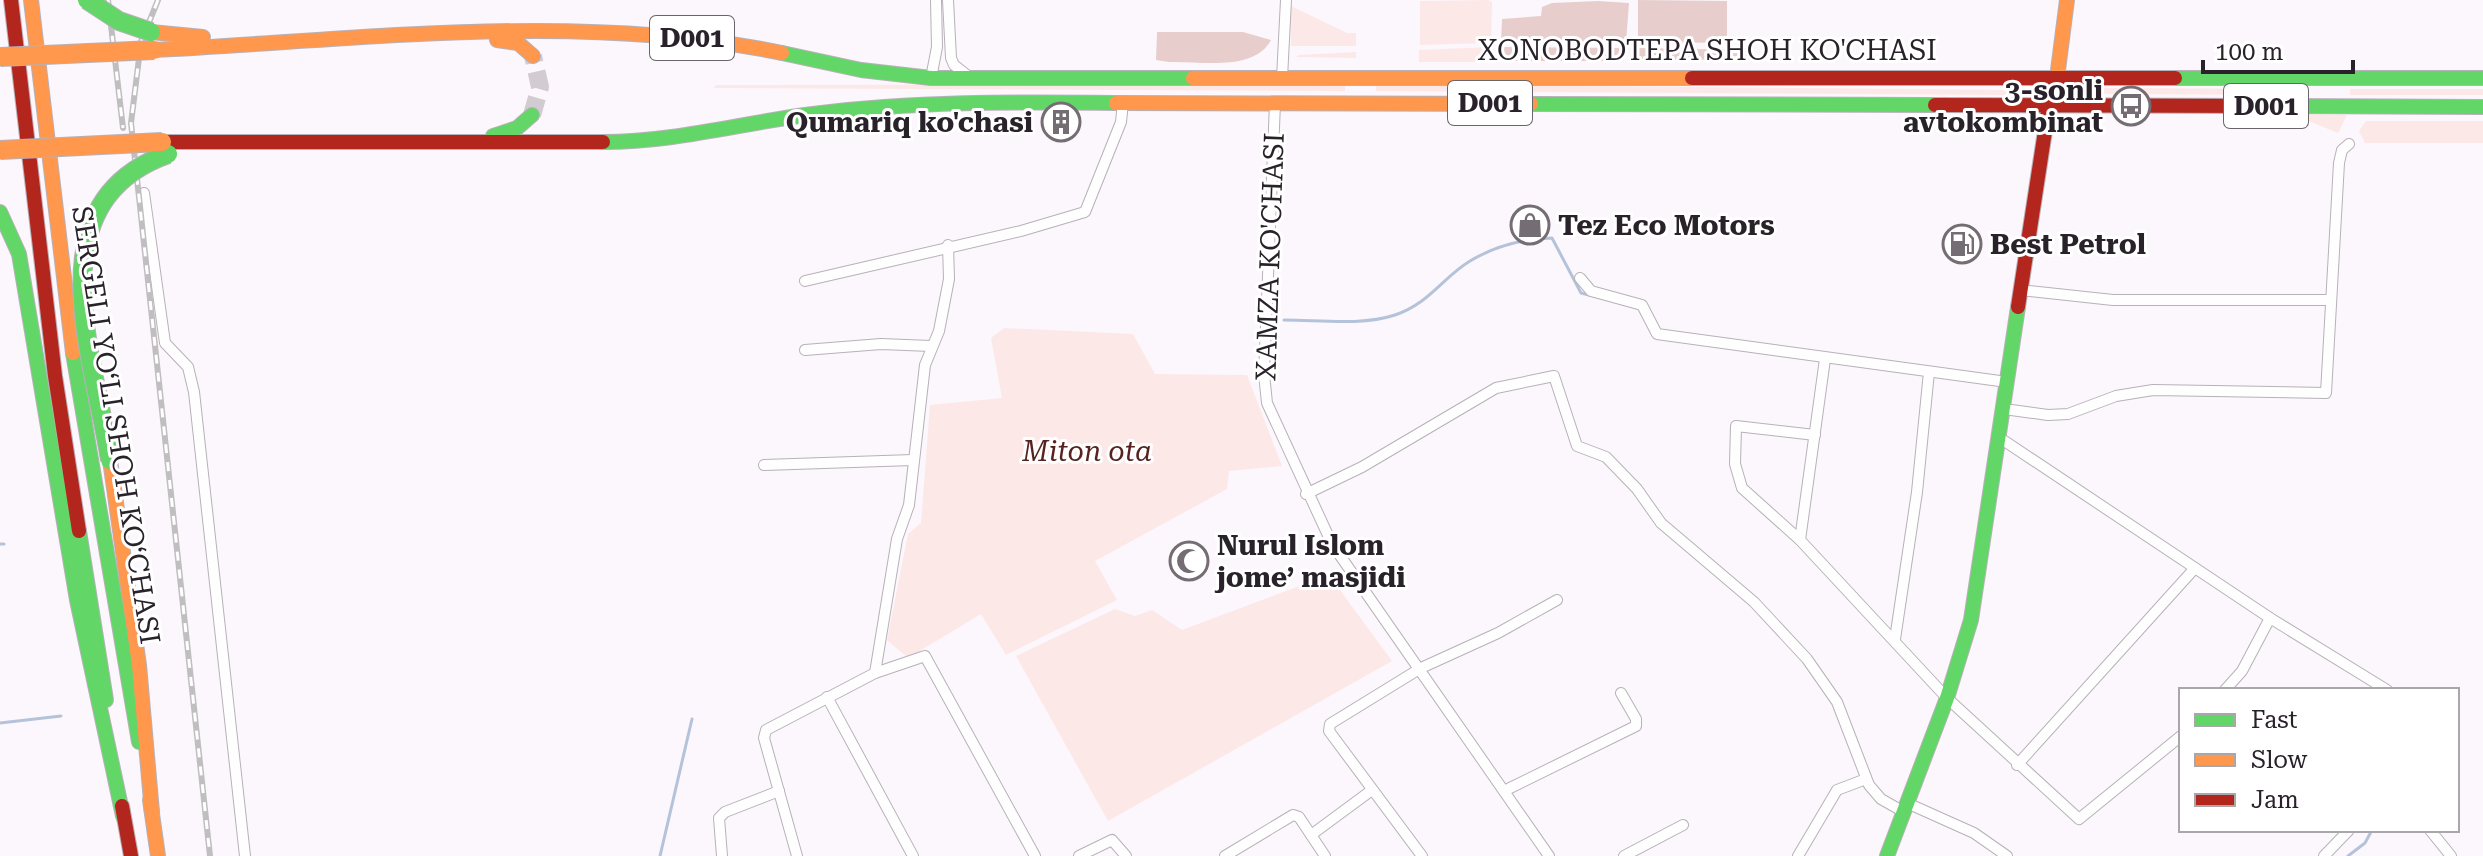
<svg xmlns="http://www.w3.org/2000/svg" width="2483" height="856" viewBox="0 0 2483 856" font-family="'Roboto Serif',serif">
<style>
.green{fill:#fde8e8}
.forest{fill:#e7cecd}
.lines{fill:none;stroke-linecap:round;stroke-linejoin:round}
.stream{stroke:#b5c3da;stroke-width:3}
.highway-tunnel{stroke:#d2ccd2;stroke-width:18;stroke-dasharray:18 9;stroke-linecap:butt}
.street-casing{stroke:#b7b1b8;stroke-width:12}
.fast-casing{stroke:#b7b1b8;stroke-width:16}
.slow-casing{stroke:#b7b1b8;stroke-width:16}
.jam-casing{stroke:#b7b1b8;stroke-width:16}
.street{stroke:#fffeff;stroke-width:10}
.fast{stroke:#63d668;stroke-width:14}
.slow{stroke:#ff974d;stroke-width:14}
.jam{stroke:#b3261e;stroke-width:14}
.rail-casing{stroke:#c0bec0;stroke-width:6}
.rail{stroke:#fff;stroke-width:3;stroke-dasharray:9;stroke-linecap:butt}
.fast-bridge-casing{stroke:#b7b1b8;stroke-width:20;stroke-linecap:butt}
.slow-bridge-casing{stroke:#b7b1b8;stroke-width:20;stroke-linecap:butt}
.fast-bridge{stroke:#63d668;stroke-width:18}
.slow-bridge{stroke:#ff974d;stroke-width:18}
.labels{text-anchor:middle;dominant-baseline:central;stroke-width:6;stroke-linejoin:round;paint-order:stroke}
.shield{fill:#fff;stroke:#6a646b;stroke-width:2}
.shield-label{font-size:26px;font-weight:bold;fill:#2a222b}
.street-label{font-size:28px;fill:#2a222b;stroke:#fff}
.poi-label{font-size:28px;font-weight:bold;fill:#2a222b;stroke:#fff;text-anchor:start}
.park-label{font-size:28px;font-style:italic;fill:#58221e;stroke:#fff}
</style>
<rect width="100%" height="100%" fill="#fcf7fc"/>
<g class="green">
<polygon points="1488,0 1492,2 1491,43 1420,45 1420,1"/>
<polygon points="1291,6 1347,33 1356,33 1356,46 1291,46"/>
<polygon points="1491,47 1487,62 1419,62 1419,50"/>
<polygon points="1356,52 1356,58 1296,57 1299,55"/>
<polygon points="1345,84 1345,91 714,88 716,85"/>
<polygon points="1376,84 2007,90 2007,95 1376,91"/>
<polygon points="2100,88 2309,89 2309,95 2100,94"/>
<rect x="2350" y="89" width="133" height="6"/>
<polygon points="2292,114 2347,115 2338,133"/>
<polygon points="2366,121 2483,121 2483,143 2365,143 2359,131"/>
<polygon points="1004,328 1133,334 1155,374 1247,375 1282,466 1229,471 1227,489 1095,561 1117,600 1006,655 981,614 908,658 887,640 908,534 921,523 930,405 1002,398 991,338"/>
<polygon points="1329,575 1392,661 1108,821 1016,656 1115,609 1135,616 1152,610 1182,630"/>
</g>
<g class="forest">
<polygon points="1638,0 1727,1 1727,43 1638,42"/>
<polygon points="1598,1 1629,3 1626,43 1501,42 1502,19 1541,16 1542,7 1552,3"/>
<path d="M1157 32H1243L1271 40C1254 72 1201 61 1169 62L1156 60Z"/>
<polygon points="1502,47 1626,48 1625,56 1618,61 1508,61"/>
<polygon points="1637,48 1750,50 1750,60 1639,59"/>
</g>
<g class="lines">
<g class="stream">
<path d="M1284 320C1319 320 1361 326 1395 315 1430 303 1442 278 1470 261 1495 246 1523 239 1552 238L1581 293 1589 295"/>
<polyline points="0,544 4,544"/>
<polyline points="0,723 61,716"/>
<polyline points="660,856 692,719"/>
<polyline points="2348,856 2365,843 2372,830"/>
</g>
<polyline class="highway-tunnel" points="532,115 540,87 533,56"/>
<g class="street-casing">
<g id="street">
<polyline points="948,0 951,58 954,65 968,76"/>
<polyline points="931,78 937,47 936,0"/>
<polyline points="1282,78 1286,0"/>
<polyline points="1275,103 1264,374 1267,403 1332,544 1549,856"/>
<polyline points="144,193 165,343 188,367 194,392 245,856"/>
<polyline points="1580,278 1591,291 1642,305 1657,334 2007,382"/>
<polyline points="805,281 1021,231 1085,212 1121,122 1123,102"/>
<polyline points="2020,290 2113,300 2330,300"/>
<polyline points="805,350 881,344 931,346"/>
<polyline points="2004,409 2048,415 2068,414 2116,396 2153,390 2326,393 2339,163 2342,150 2349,144"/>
<polyline points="1815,435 1736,426 1735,464 1742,488 1800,540 1947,698 2079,819 2181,736"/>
<polyline points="2000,438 2270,618 2387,690"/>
<polyline points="764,465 913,460"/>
<polyline points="1306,494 1362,467 1496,388 1554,376 1577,446 1606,457 1637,489 1661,523 1754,602 1807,659 1837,702 1869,785 1881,799 1904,812"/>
<polyline points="1800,540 1825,359"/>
<polyline points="1895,639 1917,492 1929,372"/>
<polyline points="875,673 897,539 909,505 925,365 939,331 949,279 948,245"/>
<polyline points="2225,690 2242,671 2270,618"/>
<polyline points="827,697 913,856"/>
<polyline points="2017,765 2195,568"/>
<polyline points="1506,790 1636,726 1636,719 1621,693"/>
<polyline points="1907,803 1974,833 2007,856"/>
<polyline points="2430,830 2451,856"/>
<polyline points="1311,835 1372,790"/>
<polyline points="722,856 719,818 725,812 779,791"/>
<polyline points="797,856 764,738 766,730 875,673 925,656 1035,856"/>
<polyline points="1079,856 1112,840 1126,856"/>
<polyline points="1225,856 1293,815 1299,817 1325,856"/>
<polyline points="1422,856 1329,731 1330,724 1421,668 1498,633 1557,600"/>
<polyline points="1624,856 1683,825"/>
<polyline points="1798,856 1837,790 1866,779"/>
<polyline points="2324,856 2349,830"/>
</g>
</g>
<g class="fast-casing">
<g id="fast">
<polyline points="782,53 861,70 931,78 1193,78"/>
<polyline points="2175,78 2483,78"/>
<polyline points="1531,104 1935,105"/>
<polyline points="2259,106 2483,107"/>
<polyline points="493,136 517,128 532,115"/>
<path d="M603 142C675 142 742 123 813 114 914 101 1014 102 1116 103"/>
<polyline points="0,212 19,254 77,600 123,816"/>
<polyline points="73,353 139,742"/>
<polyline points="79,531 106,700"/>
<polyline points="1887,856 1947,698 1971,620 2018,307"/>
</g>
</g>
<g class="slow-casing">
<g id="slow">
<polyline points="31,0 73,353"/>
<polyline points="151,32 203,37"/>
<polyline points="497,40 518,43 533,56"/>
<path d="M154 50C359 40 581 11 782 53"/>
<polyline points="1193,78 1692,78"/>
<polyline points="2057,78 2067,0"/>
<polyline points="1116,103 1531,104"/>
<polyline points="110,460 139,665 152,812"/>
<polyline points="150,800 158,856"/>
</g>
</g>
<g class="jam-casing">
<g id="jam">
<polyline points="11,0 55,376 79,531"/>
<polyline points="1692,78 2175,78"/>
<polyline points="1935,105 2259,106"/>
<polyline points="162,142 603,142"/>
<polyline points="2018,307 2049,105"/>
<polyline points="122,806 131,856"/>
</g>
</g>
<use href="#street" class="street"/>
<use href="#fast" class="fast"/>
<use href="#slow" class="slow"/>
<use href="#jam" class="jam"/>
<g class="rail-casing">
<g id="rail">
<polyline points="108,0 123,128"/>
<polyline points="158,0 141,42 131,123 210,856"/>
</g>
</g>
<use href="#rail" class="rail"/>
<g class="fast-bridge-casing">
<g id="fast-bridge">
<polyline points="87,0 119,21 151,32"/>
<path d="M110 460C94 356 33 202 168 154"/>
</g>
</g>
<g class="slow-bridge-casing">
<g id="slow-bridge">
<polyline points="0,57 154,50"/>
<polyline points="0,150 162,142"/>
</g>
</g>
<use href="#fast-bridge" class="fast-bridge"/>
<use href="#slow-bridge" class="slow-bridge"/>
</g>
<defs>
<g id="bus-ring" transform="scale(2)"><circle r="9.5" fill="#fff" stroke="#746d74" stroke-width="1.5"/><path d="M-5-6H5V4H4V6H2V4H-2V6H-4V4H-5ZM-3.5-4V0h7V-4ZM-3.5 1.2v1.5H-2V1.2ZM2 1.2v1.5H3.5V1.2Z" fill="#746d74"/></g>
<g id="building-ring" transform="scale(2)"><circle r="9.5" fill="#fff" stroke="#746d74" stroke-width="1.5"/><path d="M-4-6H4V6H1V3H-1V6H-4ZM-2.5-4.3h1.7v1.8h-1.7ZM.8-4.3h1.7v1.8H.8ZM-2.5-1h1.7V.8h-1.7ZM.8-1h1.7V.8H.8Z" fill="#746d74"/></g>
<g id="shop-ring" transform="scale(2)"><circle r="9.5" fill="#fff" stroke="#746d74" stroke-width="1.5"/><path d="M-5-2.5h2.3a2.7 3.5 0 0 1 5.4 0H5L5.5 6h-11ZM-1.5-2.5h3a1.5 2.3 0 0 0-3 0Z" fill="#746d74"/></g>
<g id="fuel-ring" transform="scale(2)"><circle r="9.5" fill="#fff" stroke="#746d74" stroke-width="1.5"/><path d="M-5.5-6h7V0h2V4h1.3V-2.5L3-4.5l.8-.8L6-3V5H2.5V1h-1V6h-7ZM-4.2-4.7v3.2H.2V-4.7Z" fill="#746d74"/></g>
<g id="mosque-ring" transform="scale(2)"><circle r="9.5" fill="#fff" stroke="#746d74" stroke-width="1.5"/><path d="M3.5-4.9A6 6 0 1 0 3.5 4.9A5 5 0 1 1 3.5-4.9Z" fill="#746d74"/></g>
</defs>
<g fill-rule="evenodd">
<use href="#bus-ring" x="2131" y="106"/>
<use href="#building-ring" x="1061" y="122"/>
<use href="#shop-ring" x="1530" y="225"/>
<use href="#fuel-ring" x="1962" y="244"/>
<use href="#mosque-ring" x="1189" y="561"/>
</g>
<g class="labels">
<g class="shield">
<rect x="650" y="16" width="84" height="44" rx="6"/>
<rect x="1448" y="81" width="84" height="44" rx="6"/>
<rect x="2224" y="84" width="84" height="44" rx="6"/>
</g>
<g class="shield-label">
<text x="692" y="38">D001</text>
<text x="1490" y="103">D001</text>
<text x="2266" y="106">D001</text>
</g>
<g class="street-label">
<text x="1707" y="50">XONOBODTEPA SHOH KO'CHASI</text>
<text transform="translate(1270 257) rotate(-88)">XAMZA KO'CHASI</text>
<text transform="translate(116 425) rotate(81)">SERGELI YO‘LI SHOH KO‘CHASI</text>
</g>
<g class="poi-label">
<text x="2103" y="90" text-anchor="end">3-sonli<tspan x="2103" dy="32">avtokombinat</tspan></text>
<text x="1033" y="122" text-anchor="end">Qumariq ko'chasi</text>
<text x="1558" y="225">Tez Eco Motors</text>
<text x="1990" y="244">Best Petrol</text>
<text x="1217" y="545">Nurul Islom<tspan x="1217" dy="32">jome’ masjidi</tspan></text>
</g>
<g class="park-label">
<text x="1087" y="451">Miton ota</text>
</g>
</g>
<rect x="2179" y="688" width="280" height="144" fill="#ffffff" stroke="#aaa7aa" stroke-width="2"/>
<rect x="2195" y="714" width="40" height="12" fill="#63d668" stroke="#aaa7aa" stroke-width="2"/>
<text x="2251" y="728" font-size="24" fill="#2a222b">Fast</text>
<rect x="2195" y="754" width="40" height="12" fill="#ff974d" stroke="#aaa7aa" stroke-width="2"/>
<text x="2251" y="768" font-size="24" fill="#2a222b">Slow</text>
<rect x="2195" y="794" width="40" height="12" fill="#b3261e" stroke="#aaa7aa" stroke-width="2"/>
<text x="2251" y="808" font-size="24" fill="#2a222b">Jam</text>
<path d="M2203 60v12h150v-12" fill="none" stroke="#2a222b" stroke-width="4"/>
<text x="2215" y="60" font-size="24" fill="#2a222b" stroke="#ffffff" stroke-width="6" paint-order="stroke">100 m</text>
</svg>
